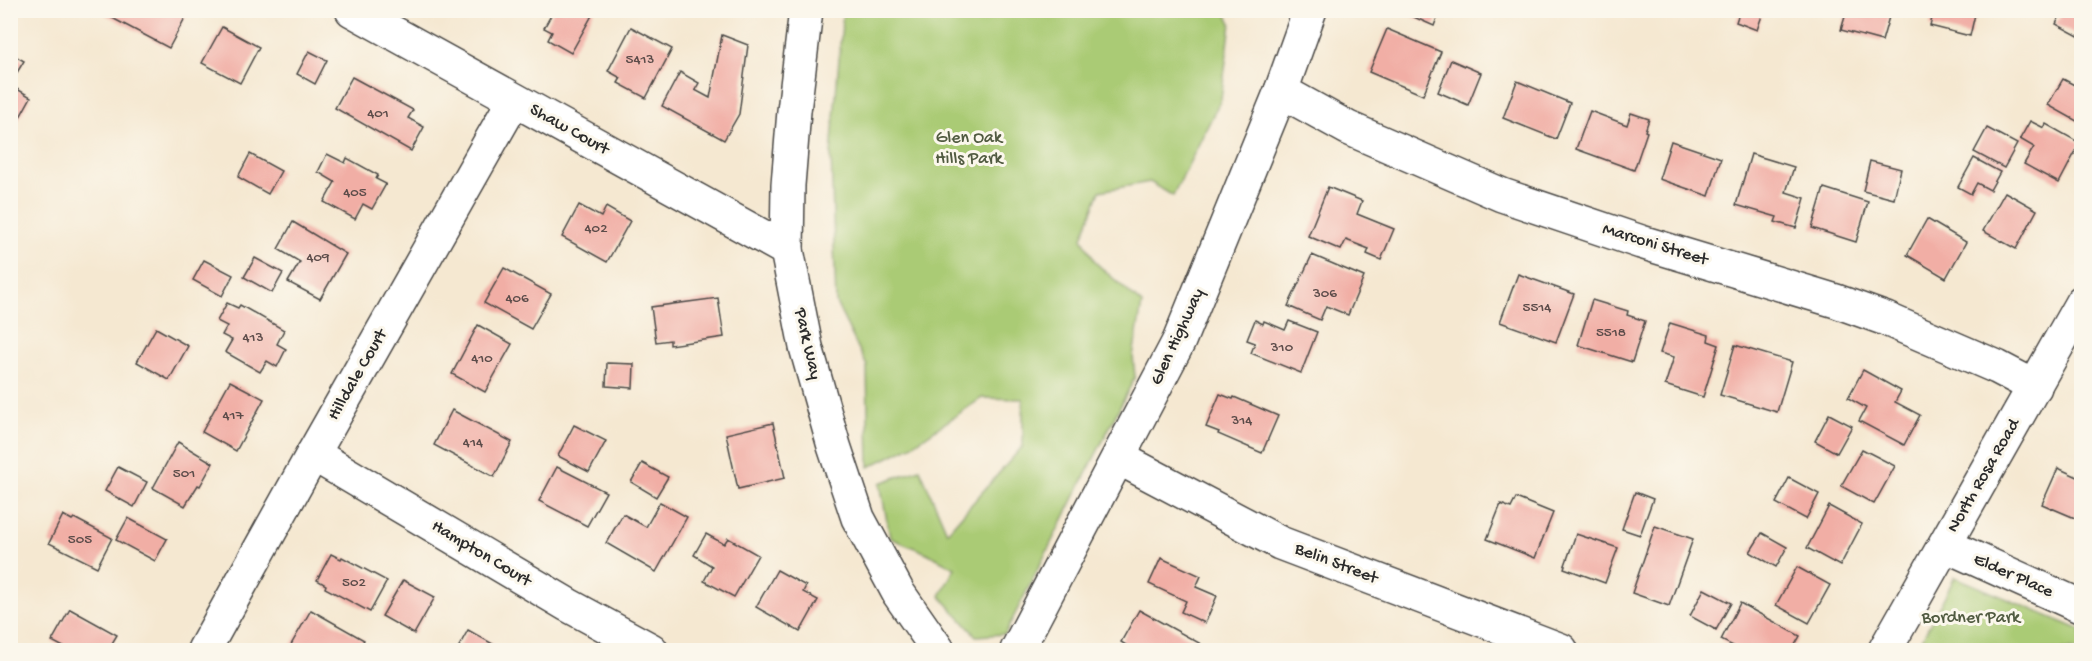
<svg xmlns="http://www.w3.org/2000/svg" width="2092" height="661" viewBox="0 0 2092 661" font-family="'Gochi Hand',sans-serif">
<style>
.green{fill:#aacb74;stroke:#6a7b50;stroke-width:1.5}
.building{fill:#f1aea5}
.lines{fill:none;stroke-linecap:round;stroke-linejoin:round}
.street-casing{stroke:#494744;stroke-width:36}
.secondary-casing{stroke:#494744;stroke-width:36}
.street{stroke:#fff;stroke-width:33}
.secondary{stroke:#fff;stroke-width:33}
.labels{text-anchor:middle;dominant-baseline:central;stroke-width:6;stroke-linejoin:round;paint-order:stroke}
.number-label{font-size:15px;fill:#5c4c4a}
.street-label{font-size:18px;fill:#2b2b2b;stroke:#fbf7ec}
.park-label{font-size:18px;fill:#515b41;stroke:#fbf7ec}
</style>
<rect width="100%" height="100%" fill="#fbf7ec"/>
<filter id="ink" filterUnits="userSpaceOnUse"><feTurbulence type="fractalNoise" baseFrequency=".0167" numOctaves="2"/><feDisplacementMap in="SourceGraphic" scale="12" xChannelSelector="R" yChannelSelector="G"/><feConvolveMatrix kernelMatrix="1 2 1 2 8 2 1 2 1" color-interpolation-filters="sRGB"/></filter>
<filter id="wash" filterUnits="userSpaceOnUse"><feTurbulence type="fractalNoise" baseFrequency=".008" numOctaves="4" result="noise"/><feDisplacementMap in="SourceGraphic" scale="24" xChannelSelector="R" yChannelSelector="G"/><feGaussianBlur stdDeviation="1.35" result="paint"/><feColorMatrix in="noise" values="0 0 0 0 0 0 0 0 0 0 0 0 0 0 0 0 0 1.4 0 .05"/><feComposite in="paint" operator="in"/></filter>
<g filter="url(#wash)">
<rect width="100%" height="100%" fill="#f5e8d1"/>
<g class="green">
<polygon points="1224,10 1231,23 1221,99 1173,196 1150,182 1100,191 1082,238 1096,263 1142,304 1133,356 1135,377 1005,634 976,636 940,596 955,568 927,553 890,538 880,483 920,469 947,532 1023,446 1023,399 982,398 911,446 869,467 867,366 836,303 831,154 843,11"/>
<polygon points="1955,577 2081,630 2081,650 1916,650"/>
</g>
<g id="blocks">
<g class="building">
<polygon points="97,10 181,10 187,14 169,48"/>
<polygon points="554,10 595,10 571,53 548,40 552,32 544,28"/>
<polygon points="1398,10 1440,10 1434,26"/>
<polygon points="1740,10 1764,10 1757,30 1736,22"/>
<polygon points="1847,10 1891,10 1882,41 1841,30"/>
<polygon points="1934,10 1976,10 1970,36 1930,26"/>
<polygon points="2063,10 2082,10 2082,38 2056,24"/>
<polygon points="222,27 259,47 240,83 202,63"/>
<polygon points="631,27 672,49 646,98 618,83 621,78 608,71"/>
<polygon points="1387,29 1441,52 1423,95 1369,72"/>
<polygon points="722,35 748,45 739,114 724,140 662,106 680,72 699,83 695,90 710,98"/>
<polygon points="309,51 327,60 315,84 297,74"/>
<polygon points="10,53 24,61 10,84"/>
<polygon points="1451,60 1481,73 1468,105 1438,92"/>
<polygon points="352,77 413,110 408,118 424,127 411,151 335,108"/>
<polygon points="2063,79 2082,89 2082,124 2048,105"/>
<polygon points="1517,81 1570,103 1556,139 1503,118"/>
<polygon points="10,85 31,97 15,126 10,123"/>
<polygon points="1590,111 1627,125 1631,113 1649,119 1645,131 1647,132 1634,170 1576,149"/>
<polygon points="2030,121 2044,128 2046,124 2080,143 2059,183 2024,164 2034,147 2020,139"/>
<polygon points="1987,128 2017,144 2004,168 1974,152"/>
<polygon points="1671,141 1721,158 1709,196 1659,179"/>
<polygon points="250,154 281,171 268,194 238,177"/>
<polygon points="327,154 345,163 347,158 378,175 376,179 386,184 372,209 363,204 355,219 324,202 335,182 318,172"/>
<polygon points="1751,154 1794,167 1786,192 1805,198 1796,228 1775,222 1777,217 1736,205"/>
<polygon points="1974,158 2000,172 1990,190 1977,183 1971,194 1958,187"/>
<polygon points="1870,161 1901,169 1894,199 1863,191"/>
<polygon points="1328,187 1362,201 1357,214 1394,229 1381,260 1367,254 1369,249 1346,240 1341,250 1308,236"/>
<polygon points="1824,188 1868,202 1856,242 1812,228"/>
<polygon points="2005,192 2037,210 2016,249 1983,231"/>
<polygon points="579,205 601,217 606,207 630,221 607,262 562,237"/>
<polygon points="1927,219 1966,242 1946,278 1907,255"/>
<polygon points="293,222 346,254 320,299 288,282 300,262 278,249"/>
<polygon points="1312,255 1364,277 1348,315 1326,306 1320,320 1288,306"/>
<polygon points="255,258 283,273 272,293 244,277"/>
<polygon points="204,260 233,275 222,296 193,280"/>
<polygon points="504,268 551,294 531,329 484,303"/>
<polygon points="1518,274 1574,294 1556,342 1500,322"/>
<polygon points="718,298 724,337 670,345 670,340 656,342 651,307"/>
<polygon points="1592,300 1628,311 1627,315 1645,321 1632,362 1578,345"/>
<polygon points="227,303 238,308 240,305 284,330 277,344 286,349 277,367 267,361 260,372 225,352 232,340 222,335 227,326 217,321"/>
<polygon points="1255,320 1263,324 1264,321 1285,330 1289,321 1317,332 1301,373 1251,353 1255,343 1247,340"/>
<polygon points="1670,323 1709,335 1708,341 1719,345 1703,397 1665,385 1674,357 1660,353"/>
<polygon points="478,325 512,344 485,392 452,374"/>
<polygon points="156,328 188,346 169,380 137,362"/>
<polygon points="1735,345 1792,362 1777,412 1720,395"/>
<polygon points="607,363 634,364 633,388 606,386"/>
<polygon points="1863,370 1901,391 1895,402 1920,415 1904,445 1859,421 1866,408 1848,398"/>
<polygon points="230,381 264,399 236,451 202,432"/>
<polygon points="1220,394 1233,399 1234,397 1278,416 1262,453 1218,434 1219,432 1206,427"/>
<polygon points="452,410 512,442 494,477 434,445"/>
<polygon points="1829,414 1852,426 1837,453 1815,441"/>
<polygon points="773,423 785,478 738,489 726,434"/>
<polygon points="574,425 606,441 589,472 558,456"/>
<polygon points="178,442 213,463 200,486 198,485 185,506 153,488"/>
<polygon points="1862,449 1895,466 1874,504 1841,486"/>
<polygon points="642,463 668,477 656,497 631,482"/>
<polygon points="118,467 147,482 134,507 105,491"/>
<polygon points="557,467 606,492 587,526 539,501"/>
<polygon points="2058,468 2082,479 2082,521 2042,504"/>
<polygon points="1789,478 1819,494 1806,519 1776,503"/>
<polygon points="1635,492 1653,499 1640,535 1622,529"/>
<polygon points="1516,498 1553,513 1535,558 1487,539 1501,504 1511,508"/>
<polygon points="660,502 687,517 656,572 606,543 623,514 646,527"/>
<polygon points="1829,506 1862,524 1840,566 1807,548"/>
<polygon points="63,515 72,520 74,518 112,538 97,567 49,543"/>
<polygon points="128,518 167,539 155,561 116,540"/>
<polygon points="1655,526 1693,539 1669,606 1632,593"/>
<polygon points="1762,533 1787,547 1776,567 1750,552"/>
<polygon points="706,534 724,544 728,538 758,555 734,597 704,581 712,566 694,555"/>
<polygon points="1576,534 1618,548 1605,583 1564,568"/>
<polygon points="331,554 341,559 342,557 387,581 370,612 325,588 326,585 317,580"/>
<polygon points="1161,558 1201,576 1196,587 1217,596 1205,623 1181,612 1186,601 1149,584"/>
<polygon points="1797,567 1830,585 1809,623 1776,605"/>
<polygon points="777,570 806,586 803,592 818,600 800,632 756,607"/>
<polygon points="403,580 435,597 414,634 382,616"/>
<polygon points="1704,589 1731,603 1716,630 1690,616"/>
<polygon points="1740,603 1800,636 1792,650 1741,650 1721,640"/>
<polygon points="70,609 117,635 108,650 69,650 52,641"/>
<polygon points="311,610 364,640 358,650 288,650"/>
<polygon points="1139,610 1201,644 1198,650 1127,650 1129,647 1121,642"/>
<polygon points="468,630 498,647 496,650 457,650"/>
</g>
</g>
</g>
<g filter="url(#ink)">
<use href="#blocks" fill-opacity="0" stroke="#494744" stroke-width="1.5"/>
<g class="lines">
<g class="street-casing">
<g id="street">
<polyline points="352,10 787,250"/>
<polyline points="806,10 794,111 788,185 787,250 806,347 834,446 858,518 899,594 938,650"/>
<polyline points="1281,91 1348,128 1502,195 1641,242 1836,301 1886,319 1997,367 2035,387"/>
<polyline points="313,454 568,605 651,650"/>
<polyline points="1119,458 1280,543 1561,650"/>
<polyline points="1945,545 2082,607"/>
<polyline points="204,650 313,454 514,100"/>
<polyline points="1017,650 1179,341 1281,91 1310,10"/>
</g>
</g>
<g class="secondary-casing">
<polyline id="secondary" points="1885,650 2082,302"/>
</g>
<use href="#street" class="street"/>
<use href="#secondary" class="secondary"/>
</g>
</g>
<g class="labels">
<g class="number-label">
<text x="640" y="60">5413</text>
<text x="378" y="114">401</text>
<text x="355" y="193">405</text>
<text x="596" y="229">402</text>
<text x="318" y="258">409</text>
<text x="1325" y="294">306</text>
<text x="517" y="299">406</text>
<text x="1537" y="308">5514</text>
<text x="1611" y="333">5518</text>
<text x="253" y="338">413</text>
<text x="1282" y="348">310</text>
<text x="482" y="359">410</text>
<text x="233" y="416">417</text>
<text x="1242" y="421">314</text>
<text x="473" y="443">414</text>
<text x="184" y="474">501</text>
<text x="80" y="540">505</text>
<text x="354" y="583">502</text>
</g>
<g class="street-label">
<text transform="translate(569 130) rotate(29)">Shaw Court</text>
<text transform="translate(1655 245) rotate(17)">Marconi Street</text>
<text transform="translate(1178 337) rotate(-65)">Glen Highway</text>
<text transform="translate(807 344) rotate(77)">Park Way</text>
<text transform="translate(358 375) rotate(-60)">Hilldale Court</text>
<text transform="translate(1984 476) rotate(-60)">North Rosa Road</text>
<text transform="translate(481 554) rotate(31)">Hampton Court</text>
<text transform="translate(1336 564) rotate(21)">Belin Street</text>
<text transform="translate(2013 576) rotate(24)">Elder Place</text>
</g>
<g class="park-label">
<text x="969" y="138">Glen Oak<tspan x="969" dy="21">Hills Park</tspan></text>
<text x="1971" y="618">Bordner Park</text>
</g>
</g>
<rect width="2092" height="661" fill="none" stroke="#fbf7ec" stroke-width="36"/>
</svg>
